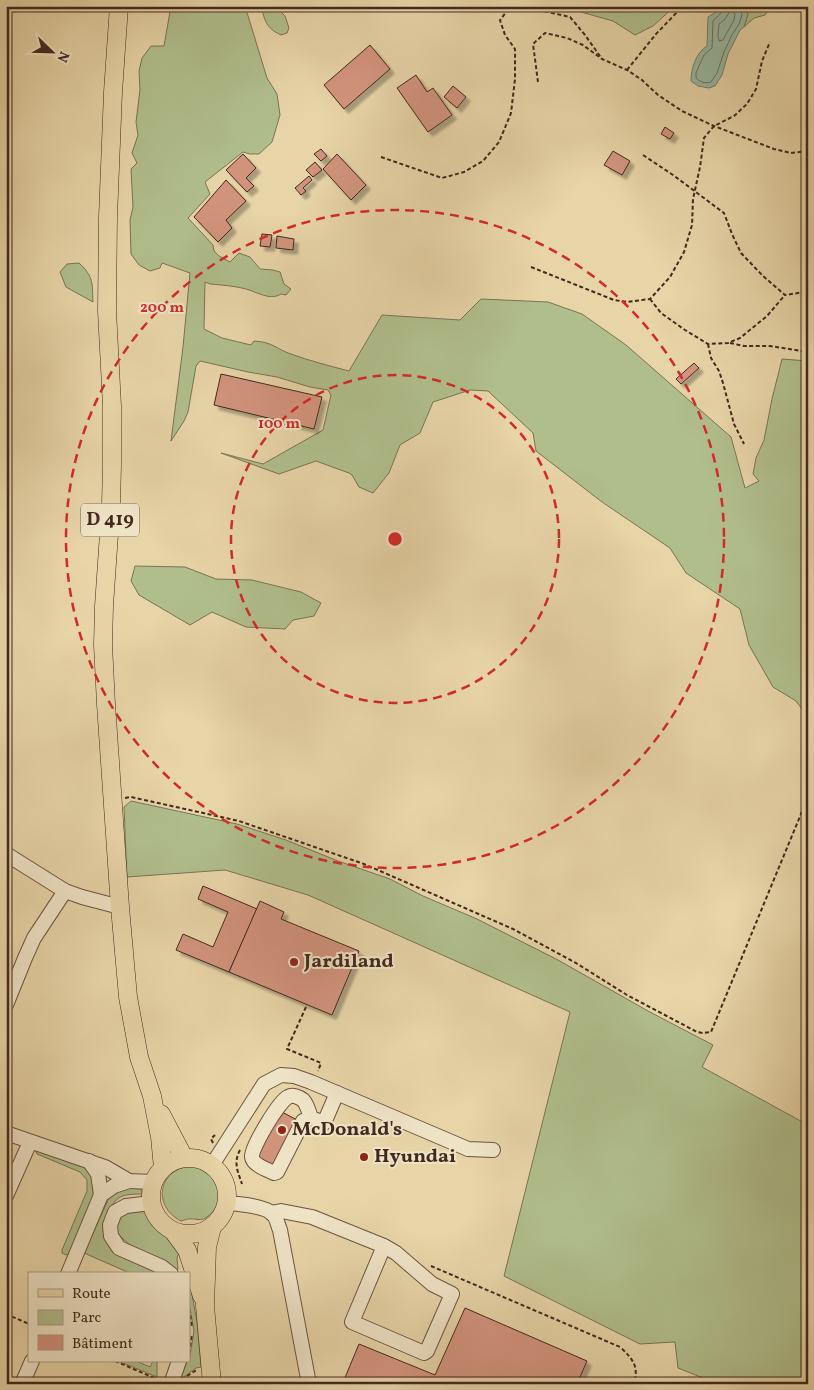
<svg xmlns="http://www.w3.org/2000/svg" width="814" height="1390" viewBox="0 0 814 1390" font-family="Vollkorn,serif">
<style>
.green{fill:#b0be8c;stroke:#797455}
.water{fill:#98b9a3;stroke:#767f6e}
.lines{fill:none;stroke-linecap:round;stroke-linejoin:round}
.shore{stroke:#6d7160;stroke-width:1}
.building{fill:#d2937d;stroke:#42291e;filter:url(#shadow)}
.minor-casing{stroke:#6b5440;stroke-width:16}
.major-casing{stroke:#42291e;stroke-width:19}
.path{stroke:#42291e;stroke-width:2;stroke-dasharray:4 2.5;stroke-linecap:butt}
.minor{stroke:#efe3c6;stroke-width:14}
.major{stroke:#e7d4a7;stroke-width:18}
.ring{fill:none;stroke:#d62828;stroke-width:2.5;stroke-dasharray:9 6}
.poi-dot{fill:#8f2418;stroke:#efe3c6;stroke-width:2}
.labels{text-anchor:middle;dominant-baseline:central;stroke-width:4;stroke-linejoin:round;paint-order:stroke}
.shield{fill:#efe3c6;stroke:#766150;stroke-width:1}
.shield-label{font-size:19px;font-weight:bold;fill:#42291e}
.poi-label{font-size:20px;font-weight:bold;fill:#42291e;stroke:#efe3c6;text-anchor:start}
.centre{fill:#d62828;stroke:#efe3c6;stroke-width:2.5}
.ring-label{font-size:15px;text-anchor:middle;font-weight:bold;fill:#d62828;stroke:#efe3c6;stroke-width:4;stroke-linejoin:round;paint-order:stroke}
</style>
<defs>
<filter id="shadow"><feDropShadow dx="4.5" dy="4.5" stdDeviation="1" flood-color="#0004"/></filter>
</defs>
<rect width="100%" height="100%" fill="#e7d4a7"/>
<filter id="stains"><feTurbulence type="fractalNoise" baseFrequency=".004" numOctaves="4"/><feColorMatrix values="0 0 0 0 .2 0 0 0 0 .09 0 0 0 0 .02 0 0 0 .5 -.17"/></filter>
<radialGradient id="worn" r=".72"><stop offset=".6" stop-color="#630" stop-opacity="0"/><stop offset="1" stop-color="#630" stop-opacity=".3"/></radialGradient>
<g class="green">
<path d="M171 6H245L267 78 277 94 280 115 272 142 259 154H250L243 152 205 182 210 194 188 218 213 245 214 251 219 256 230 262 239 253 250 257 260 269 273 270 280 272 284 284 291 289 286 295 281 294C270 301 257 292 246 289 235 286 222 285 210 284L205 282 204 329 222 338 251 345 254 341C273 342 276 349 291 354 310 361 330 366 349 371L382 315 460 320 481 299 548 302 582 314 626 345 731 437 745 488 759 481 753 474 756 458 764 440 772 399 782 359 808 361V717L796 701 773 687 749 645 740 609 686 573 670 548 602 502 536 451 533 433 488 391 470 390 433 402 420 433 400 445 389 473 373 493 359 487 352 475 349 473 316 461 279 474 221 453 263 464 323 430 331 395 328 390 310 387 277 377 248 372 200 361 196 366 188 412 184 421 171 441 183 347 190 273 162 263 160 268 150 271 139 265 131 254 130 220 133 207 131 169 137 163 132 153 138 135 136 122 140 90 139 71 142 58 151 46H164Z"/>
<path d="M261 6H277L278 9 285 16 289 28 287 33 281 35C266 28 265 21 261 6Z"/>
<polygon points="576,6 675,6 653,26 635,35 613,21 581,12"/>
<polygon points="743,6 771,6 765,15 754,18 744,27 748,14"/>
<path d="M79 263C94 277 92 283 93 302L66 287 60 272 67 264Z"/>
<polygon points="135,566 185,567 216,579 252,580 301,592 321,603 314,616 293,620 285,629 246,627 212,612 190,625 139,595 131,581"/>
<polygon points="131,801 237,824 286,840 338,861 390,879 423,896 477,919 558,960 648,1011 713,1045 702,1067 808,1125 808,1384 739,1384 731,1380 718,1384 678,1368 675,1342 640,1344 504,1276 570,1012 308,895 225,870 127,877 124,807"/>
<polygon points="39,1150 84,1165 92,1173 95,1194 70,1253 66,1255 62,1253 62,1250 87,1191 87,1180 80,1172 37,1154 36,1151"/>
<path d="M190 1166C217 1169 231 1200 207 1217 201 1222 196 1218 188 1219 188 1219 181 1221 181 1221 152 1206 158 1170 190 1166Z"/>
<path d="M129 1188 142 1189V1194C137 1194 131 1194 126 1195 110 1198 108 1217 105 1231L166 1274H132L84 1253 109 1198 121 1189Z"/>
<polygon points="145,1210 148,1212 180,1250 177,1258 178,1269 175,1271 168,1263 130,1245 121,1237 117,1232 116,1226 121,1214"/>
<polygon points="189,1278 197,1322 201,1367 196,1368 180,1380 187,1361 189,1361 194,1331 189,1303"/>
<polygon points="118,1361 136,1361 150,1367 153,1361 157,1362 157,1377"/>
</g>
<path class="water" d="M720 6H743L748 14 744 27 740 30 728 54 722 75 715 86 709 88 698 86 691 81C691 68 696 53 707 46L708 17 716 12Z"/>
<g class="lines">
<g class="shore">
<path d="M723 6C723 14 717 16 713 21L712 48 704 55 696 73V78C700 82 706 84 711 82L717 73 724 52 732 35 739 24 742 15 739 6"/>
<polygon points="733,10 735,15 734,20 723,40 719,41 718,35 719,24 725,19 730,11"/>
</g>
</g>
<g class="building">
<polygon points="370,45 390,69 344,109 324,85"/>
<polygon points="416,75 427,92 433,88 452,115 428,132 397,88"/>
<polygon points="453,86 466,97 457,108 444,97"/>
<polygon points="665,127 674,133 670,139 661,134"/>
<polygon points="321,149 327,156 321,161 314,154"/>
<polygon points="613,151 630,161 622,175 604,165"/>
<polygon points="243,154 256,168 246,178 254,186 247,192 226,170"/>
<polygon points="337,154 366,185 351,200 323,169"/>
<polygon points="315,162 322,170 313,177 306,170"/>
<polygon points="309,176 312,180 303,188 306,191 301,195 295,188"/>
<polygon points="226,180 246,201 226,220 232,228 218,242 194,217"/>
<polygon points="262,234 272,235 270,247 260,246"/>
<polygon points="277,236 294,239 293,250 276,248"/>
<polygon points="694,363 699,368 681,384 676,379"/>
<polygon points="221,374 322,397 314,429 214,405"/>
<polygon points="203,886 257,909 229,972 176,950 183,934 213,947 228,912 198,899"/>
<polygon points="260,901 284,912 281,919 359,951 332,1015 229,972"/>
<polygon points="280,1111 299,1121 275,1166 256,1156"/>
<polygon points="465,1308 587,1361 577,1384 353,1384 344,1380 359,1344 435,1375"/>
</g>
<g class="lines">
<g class="minor-casing">
<g id="minor">
<polyline points="6,854 65,891 82,897 120,907"/>
<polyline points="6,1005 25,958 34,938 65,891"/>
<path d="M311 1118C309 1112 307 1104 303 1100 299 1097 292 1094 288 1097 279 1101 251 1148 252 1157 253 1165 268 1170 274 1173L277 1172 303 1121 311 1118 324 1123 337 1093"/>
<polyline points="6,1133 105,1167 129,1181 153,1182"/>
<polyline points="89,1161 98,1174 101,1195"/>
<polyline points="212,1165 264,1084 281,1075 294,1076 311,1082 468,1149 493,1150"/>
<polyline points="6,1196 30,1142"/>
<polyline points="151,1203 126,1206 115,1212 110,1225 111,1236 119,1248 162,1267 171,1274"/>
<path d="M227 1203C239 1204 266 1206 274 1215 277 1219 278 1226 280 1230L309 1384"/>
<polyline points="271,1213 281,1211 312,1217 384,1246 396,1253 432,1284 452,1294 427,1351 424,1353 352,1322 384,1246"/>
<polyline points="68,1274 101,1195 114,1186 129,1181"/>
<polyline points="22,1384 32,1361"/>
<polyline points="171,1384 179,1361"/>
</g>
</g>
<g class="major-casing">
<g id="major">
<polyline points="119,6 113,92 108,217 107,311 112,406 112,465 111,505 104,606 103,645 106,704 120,907 128,997 139,1057 152,1096 160,1137 163,1168"/>
<polyline points="161,1114 184,1158"/>
<circle cx="189" cy="1196" r="38"/>
<polyline points="212,1227 207,1247 205,1306 212,1384"/>
<polyline points="173,1231 187,1250 202,1296"/>
</g>
</g>
<g class="path">
<polyline points="627,70 656,34 683,6"/>
<polyline points="538,82 533,44 545,33 567,38 583,45 602,59 627,70 642,80 658,95 682,111 714,126 774,149 791,153 808,151"/>
<polyline points="643,155 673,175 724,213 732,234 741,253 763,276 785,295 805,292"/>
<polyline points="381,157 442,178 464,172 483,161 499,142 511,113 515,79 515,49 505,35 500,20 507,11 526,9 548,12 570,17 585,35 602,59"/>
<polyline points="531,267 614,300 627,302 650,299 670,277 684,252 692,225 693,199 700,167 704,138 714,126 734,116 747,104 756,89 762,61 770,42"/>
<polyline points="650,299 661,313 685,330 708,344 728,343 740,338 767,316 785,295"/>
<polyline points="730,343 744,346 770,346 808,352"/>
<polyline points="708,344 711,358 719,371 723,383 734,424 744,444"/>
<polyline points="125,798 131,797 239,821 364,864 513,929 576,963 627,995 697,1032 703,1033 711,1032 808,797"/>
<polyline points="306,1007 287,1049 321,1063 318,1071"/>
<polyline points="213,1143 211,1139 215,1135"/>
<path d="M240 1150C233 1163 238 1172 242 1184"/>
<path d="M431 1266 620 1347C633 1359 639 1366 634 1384"/>
<polyline points="189,1309 192,1327"/>
<polyline points="6,1314 29,1324"/>
<polyline points="189,1353 192,1334"/>
<polyline points="115,1361 159,1380"/>
<polyline points="187,1376 198,1369"/>
</g>
<use href="#minor" class="minor"/>
<use href="#major" class="major"/>
</g>
<g class="ring">
<circle cx="395" cy="539" r="164"/>
<circle cx="395" cy="539" r="329"/>
</g>
<g class="poi-dot">
<circle cx="294" cy="962" r="5"/>
<circle cx="282" cy="1130" r="5"/>
<circle cx="364" cy="1157" r="5"/>
</g>
<g class="labels">
<rect class="shield" x="81" y="503.5" width="58" height="33" rx="4"/>
<g class="shield-label">
<text x="110" y="520">D 419</text>
</g>
<g class="poi-label">
<text x="304" y="962">Jardiland</text>
<text x="292" y="1130">McDonald's</text>
<text x="374" y="1157">Hyundai</text>
</g>
</g>
<circle cx="395" cy="539" r="8" class="centre"/>
<g class="ring-label">
<text x="162" y="312">200 m</text>
<text x="279" y="428">100 m</text>
</g>
<rect width="814" height="1390" fill="none" stroke="#e7d4a7" stroke-width="25"/>
<rect x="8" y="8" width="799" height="1375" fill="none" stroke="#42291e" stroke-width="2.5"/>
<rect x="12" y="12" width="789" height="1365" fill="none" stroke="#42291e"/>
<rect x="28" y="1272" width="162" height="90" fill="#efe3c6" stroke="#aa9983"/>
<rect x="38" y="1289" width="25" height="8" fill="#e7d4a7" stroke="#aa9983"/>
<text x="72" y="1298" font-size="15" fill="#42291e">Route</text>
<rect x="38" y="1310" width="25" height="15" fill="#b0be8c" stroke="#aa9983"/>
<text x="72" y="1322" font-size="15" fill="#42291e">Parc</text>
<rect x="38" y="1335" width="25" height="15" fill="#d2937d" stroke="#aa9983"/>
<text x="72" y="1348" font-size="15" fill="#42291e">Bâtiment</text>
<g transform="translate(52 52) rotate(113)" stroke="#efe3c6" stroke-width="4" paint-order="stroke">
<path d="M0-4L9 19L0 12L-9 19Z" fill="#42291e"/>
<text y="-8" font-size="14" font-weight="bold" text-anchor="middle" fill="#42291e">N</text>
</g>
<rect width="100%" height="100%" filter="url(#stains)"/>
<rect width="100%" height="100%" fill="url(#worn)"/>
</svg>
